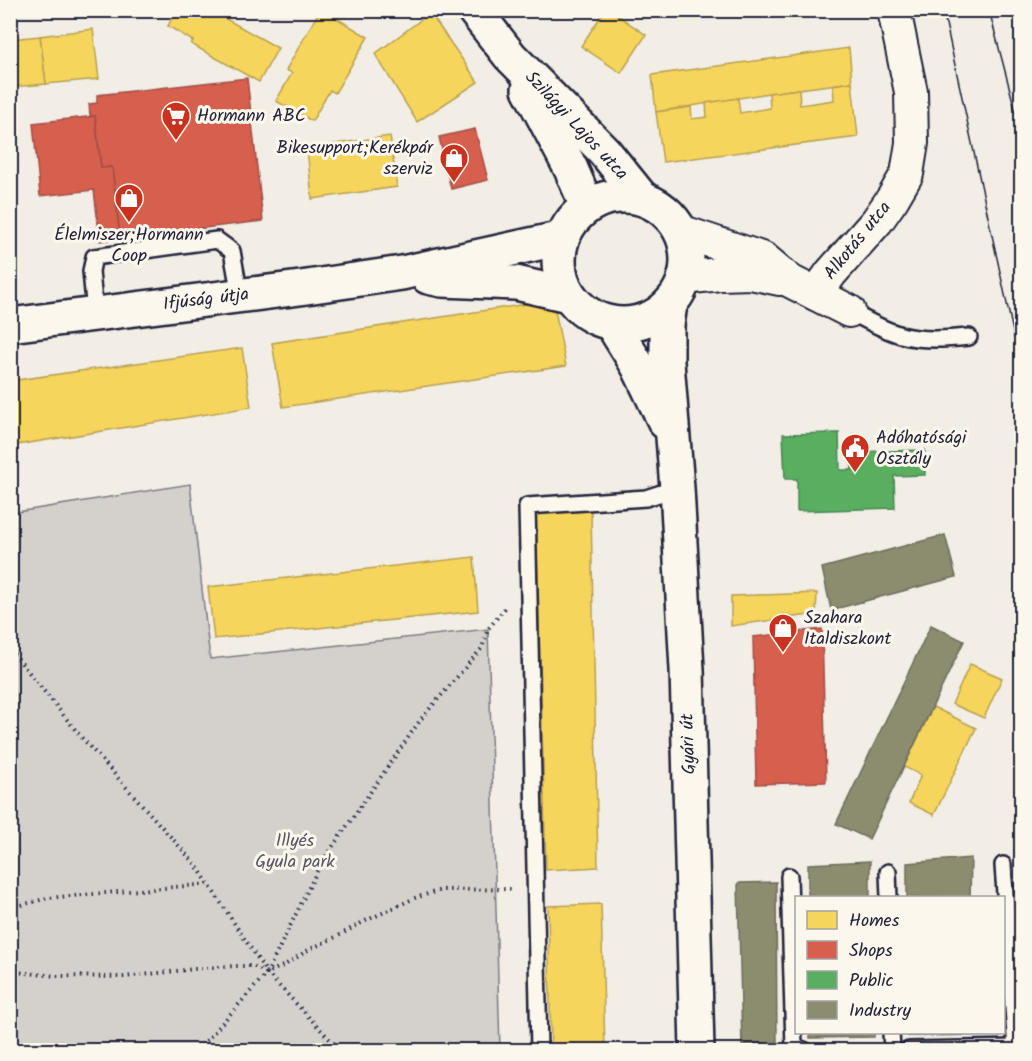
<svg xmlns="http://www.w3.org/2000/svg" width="1032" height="1061" viewBox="0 0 1032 1061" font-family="Kalam,sans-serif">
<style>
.green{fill:#d4d1cc;stroke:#7b7a84;stroke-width:1.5}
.homes{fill:#f6d55c;stroke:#b69f52;stroke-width:1.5}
.shops{fill:#d6604d;stroke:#a04d48;stroke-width:1.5}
.public{fill:#5aae61;stroke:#498456;stroke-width:1.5}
.industry{fill:#8c8c6e;stroke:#6c6c5f;stroke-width:1.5}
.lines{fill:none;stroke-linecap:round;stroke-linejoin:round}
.service-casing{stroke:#22223b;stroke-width:20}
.minor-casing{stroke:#22223b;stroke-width:36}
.tertiary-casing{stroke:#22223b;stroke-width:38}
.path{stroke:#22223b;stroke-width:4;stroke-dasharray:1.5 4.5;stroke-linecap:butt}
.service{stroke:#fbf7ec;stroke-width:15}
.minor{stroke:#fbf7ec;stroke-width:32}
.tertiary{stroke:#fbf7ec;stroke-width:33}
.tram{stroke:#22223b;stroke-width:1.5}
.labels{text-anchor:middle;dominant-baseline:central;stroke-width:6;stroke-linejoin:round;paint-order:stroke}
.poi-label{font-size:18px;fill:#22223b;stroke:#fbf7ec;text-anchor:start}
.street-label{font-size:18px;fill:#22223b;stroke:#fbf7ec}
.park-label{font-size:18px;fill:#575766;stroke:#fbf7ec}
</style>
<rect width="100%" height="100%" fill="#f2eee5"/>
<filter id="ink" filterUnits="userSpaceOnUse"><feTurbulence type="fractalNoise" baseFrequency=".0167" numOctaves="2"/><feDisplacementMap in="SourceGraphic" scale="12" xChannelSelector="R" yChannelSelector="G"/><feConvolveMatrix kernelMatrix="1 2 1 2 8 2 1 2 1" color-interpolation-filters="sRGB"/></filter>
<g filter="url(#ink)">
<polygon class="green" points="190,484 210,659 488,629 500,1050 17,1050 17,921 10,837 11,513"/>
<g class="homes">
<polygon points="176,10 188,12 189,10 196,10 204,15 206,10 210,10 278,48 259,82 191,44 193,41 168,26"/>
<polygon points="320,10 323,10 368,37 335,93 330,90 312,121 276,101 292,73 286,70"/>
<polygon points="605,10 610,10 646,35 621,73 581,46"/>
<polygon points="430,13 478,82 417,122 375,54"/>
<polygon points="93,29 99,79 46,84 40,36"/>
<polygon points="40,36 46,84 12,87 10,39"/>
<polygon points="849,48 852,82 769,93 656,112 652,75"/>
<polygon points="852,82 858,137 663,162 656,112 691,107 692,119 707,117 706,103 738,98 740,113 770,108 769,93 799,89 800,105 834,100 833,85"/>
<polygon points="390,136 397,187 312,199 307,148"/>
<polygon points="553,300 566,366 283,407 272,343"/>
<polygon points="242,348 251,407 10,446 10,381"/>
<polygon points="591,511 598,867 546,870 536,512"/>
<polygon points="474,557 478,611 214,639 208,587"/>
<polygon points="817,593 816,614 731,626 731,596"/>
<polygon points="970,664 1002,678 984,718 952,704"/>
<polygon points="933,707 976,728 934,815 909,803 921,775 904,767"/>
<polygon points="601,904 605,1050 551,1050 548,906"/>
</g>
<g class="shops">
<polygon points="247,78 263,221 120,238 112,167 101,168 95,116 90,116 89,104 97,103 97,95"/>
<polygon points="95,116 101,168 112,167 120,238 100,241 94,190 40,196 33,123"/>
<polygon points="475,129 488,180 451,189 439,137"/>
<polygon points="822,629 826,782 756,784 753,637"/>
</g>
<polygon class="public" points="839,433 840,470 852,470 851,452 925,450 925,475 894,476 895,508 797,511 797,479 785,479 783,434"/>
<g class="industry">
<polygon points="945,535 956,577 831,610 822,568"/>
<polygon points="931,625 964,641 869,839 836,824"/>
<polygon points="971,858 970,898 907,898 907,863"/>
<polygon points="870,861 870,898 808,898 808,864"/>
<polygon points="776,882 777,1047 742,1047 738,883"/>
<polygon points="810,1032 874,1032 874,1037 810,1038"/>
<polygon points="908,1032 987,1032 987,1035 908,1036"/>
</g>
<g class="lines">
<g class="service-casing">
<g id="service">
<path d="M849 311C866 320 883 330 901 335 922 341 948 339 969 337"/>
<polyline points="95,313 91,271 94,257 217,240 232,251 240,296"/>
<polyline points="1003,865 1016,1050"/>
<polyline points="888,872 889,898"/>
<polyline points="789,876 794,1047 804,1050"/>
<polyline points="891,1032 892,1050"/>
<polyline points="539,1050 527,506 646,498 677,488"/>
<polyline points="909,1050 1016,1048"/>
</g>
</g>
<g class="minor-casing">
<g id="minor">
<polyline points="680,231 764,259 790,281 849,311"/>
<polyline points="684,278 720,274 751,273 780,279"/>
<polyline points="816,294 831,273 877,221 893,198 907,174 912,143 911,92 894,10"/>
</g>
</g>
<g class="tertiary-casing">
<g id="tertiary">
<polyline points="474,10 510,56 604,151 641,197"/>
<polyline points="529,89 571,169 587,206"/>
<circle cx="623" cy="260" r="64"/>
<polyline points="428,277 442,280 516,283 568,295"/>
<polyline points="670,304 667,325 667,362 677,488 687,669 697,1050"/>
<polyline points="612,324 638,366 665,422"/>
<polyline points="10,325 300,288 402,273 562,238"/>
</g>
</g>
<g class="path">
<polyline points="10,649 82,738 196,865 267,973 340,1050"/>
<polyline points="10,908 48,898 209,884"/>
<polyline points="10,968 17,972 56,976 124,977 203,968 235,966 253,966 267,973 285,965 308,950 338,936 365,921 415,898 441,890 512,889"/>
<polyline points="198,1050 267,973 320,865 421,719 482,648 488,629 505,608"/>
</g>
<use href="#service" class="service"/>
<use href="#minor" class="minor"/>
<use href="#tertiary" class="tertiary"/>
<g class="tram">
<polyline points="943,10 1022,373"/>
<polyline points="989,10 1022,136"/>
</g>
</g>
</g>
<defs>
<g id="supermarket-pin" transform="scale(1.5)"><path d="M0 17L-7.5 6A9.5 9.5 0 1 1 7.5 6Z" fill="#c8321e" stroke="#fbf7ec"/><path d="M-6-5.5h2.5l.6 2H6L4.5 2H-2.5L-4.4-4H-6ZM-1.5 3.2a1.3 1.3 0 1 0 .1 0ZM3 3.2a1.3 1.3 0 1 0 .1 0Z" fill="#fff"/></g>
<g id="shop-pin" transform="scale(1.5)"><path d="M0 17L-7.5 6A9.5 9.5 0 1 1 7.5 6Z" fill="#c8321e" stroke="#fbf7ec"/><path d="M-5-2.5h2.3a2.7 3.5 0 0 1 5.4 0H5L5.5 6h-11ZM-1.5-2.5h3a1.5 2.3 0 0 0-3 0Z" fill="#fff"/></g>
<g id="civic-pin" transform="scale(1.5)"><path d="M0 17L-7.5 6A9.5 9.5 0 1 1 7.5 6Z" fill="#c8321e" stroke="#fbf7ec"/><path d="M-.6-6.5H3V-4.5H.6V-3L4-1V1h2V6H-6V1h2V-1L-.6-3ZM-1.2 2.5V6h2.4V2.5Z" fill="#fff"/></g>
</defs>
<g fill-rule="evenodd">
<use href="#supermarket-pin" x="176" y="116"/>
<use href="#shop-pin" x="454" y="158"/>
<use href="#shop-pin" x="129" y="198"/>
<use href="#civic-pin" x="855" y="448"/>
<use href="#shop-pin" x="783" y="628"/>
</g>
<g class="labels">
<g class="poi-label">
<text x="197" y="116">Hormann ABC</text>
<text x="433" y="148" text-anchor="end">Bikesupport;Kerékpár<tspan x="433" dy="21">szerviz</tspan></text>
<text x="129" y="235" text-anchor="middle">Élelmiszer;Hormann<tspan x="129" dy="21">Coop</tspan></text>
<text x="876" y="438">Adóhatósági<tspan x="876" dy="21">Osztály</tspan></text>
<text x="804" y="618">Szahara<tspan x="804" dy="21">Italdiszkont</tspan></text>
</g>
<g class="street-label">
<text transform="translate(576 126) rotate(47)">Szilágyi Lajos utca</text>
<text transform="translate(858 241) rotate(-51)">Alkotás utca</text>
<text transform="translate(206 300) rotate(-7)">Ifjúság útja</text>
<text transform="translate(689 744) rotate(-92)">Gyári út</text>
</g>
<g class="park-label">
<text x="295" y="841">Illyés<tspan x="295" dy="21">Gyula park</tspan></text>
</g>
</g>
<rect width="1032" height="1061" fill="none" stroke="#fbf7ec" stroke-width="36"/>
<rect x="18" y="18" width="996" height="1025" fill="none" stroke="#22223b" stroke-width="2" filter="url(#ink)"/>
<rect x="795" y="896" width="210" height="138" fill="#fbf7ec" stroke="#a4a2a5" stroke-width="1.5"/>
<rect x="807" y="911" width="30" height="18" fill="#f6d55c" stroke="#a4a2a5" stroke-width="1.5"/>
<text x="849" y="926" font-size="18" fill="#22223b">Homes</text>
<rect x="807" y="941" width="30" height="18" fill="#d6604d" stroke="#a4a2a5" stroke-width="1.5"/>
<text x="849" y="956" font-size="18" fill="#22223b">Shops</text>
<rect x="807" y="971" width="30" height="18" fill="#5aae61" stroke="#a4a2a5" stroke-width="1.5"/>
<text x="849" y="986" font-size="18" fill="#22223b">Public</text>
<rect x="807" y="1001" width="30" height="18" fill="#8c8c6e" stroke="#a4a2a5" stroke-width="1.5"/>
<text x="849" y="1016" font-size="18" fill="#22223b">Industry</text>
</svg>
